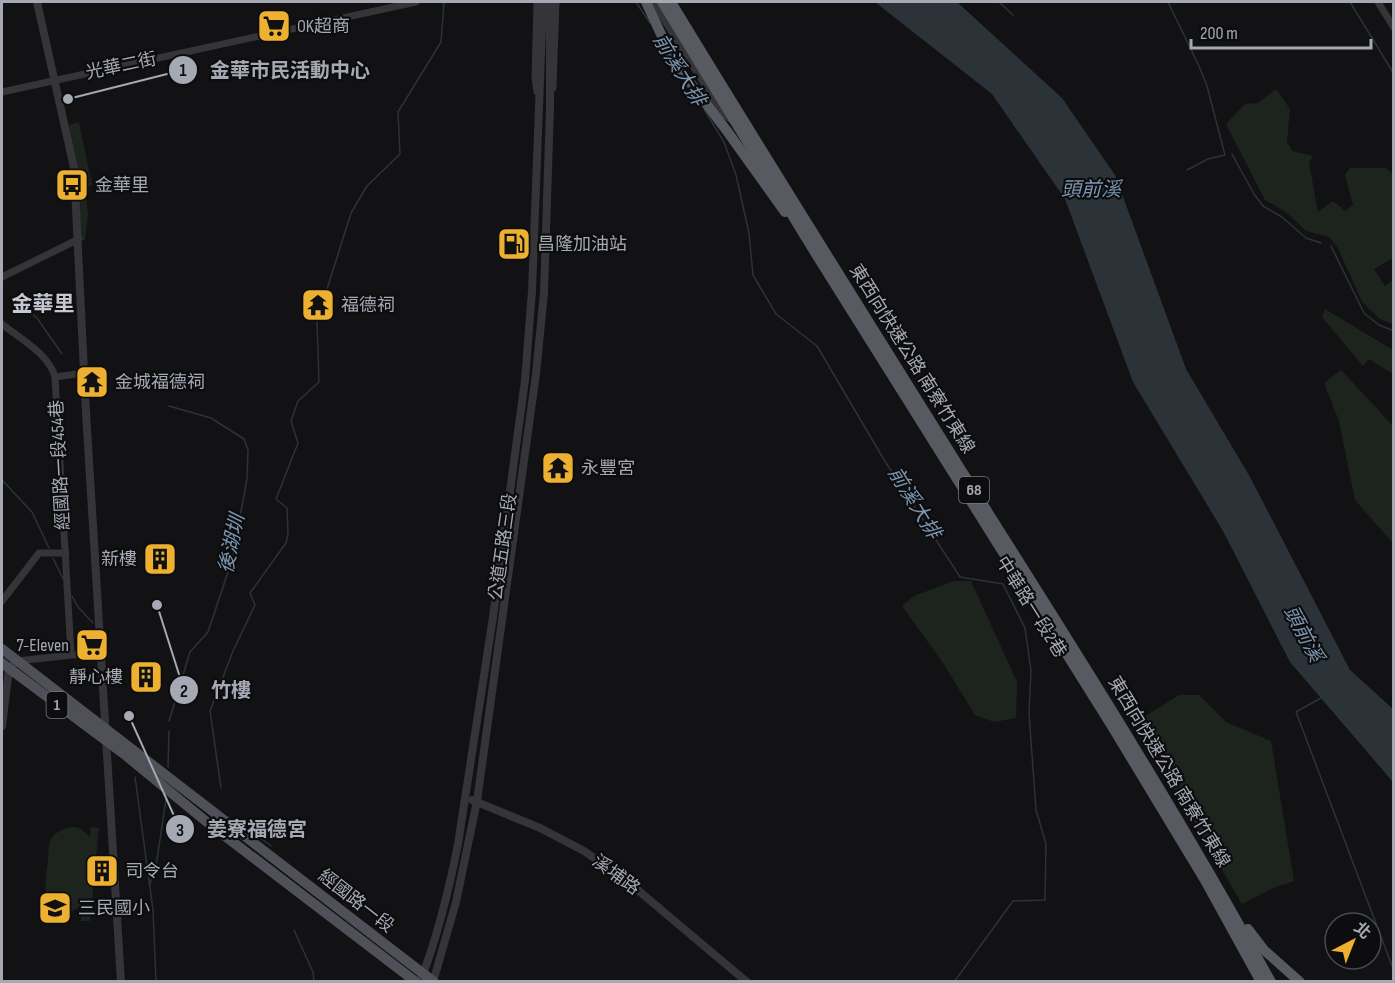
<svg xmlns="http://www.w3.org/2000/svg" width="1395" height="983" viewBox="0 0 1395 983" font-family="'Sofia Sans Condensed','Noto Sans TC',sans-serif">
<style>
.green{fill:#1d241e}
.water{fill:#2b3339}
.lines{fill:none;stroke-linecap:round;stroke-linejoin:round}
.stream{stroke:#2b3339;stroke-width:1.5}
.minor{stroke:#343439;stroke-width:7}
.tertiary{stroke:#343439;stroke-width:8}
.primary{stroke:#505158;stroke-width:10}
.trunk{stroke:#585a61;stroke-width:10}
.trunk-bridge{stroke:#585a61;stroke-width:10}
.labels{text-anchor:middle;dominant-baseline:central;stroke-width:4.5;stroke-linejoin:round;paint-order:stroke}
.shield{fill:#0d0d0f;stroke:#777a82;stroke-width:1.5}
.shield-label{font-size:16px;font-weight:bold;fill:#a4a9b4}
.poi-label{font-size:18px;fill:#a4a9b4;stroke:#0d0d0f;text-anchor:start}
.street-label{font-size:18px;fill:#a4a9b4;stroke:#0d0d0f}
.water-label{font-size:20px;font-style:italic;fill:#7b96af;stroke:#0d0d0f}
.quarter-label{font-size:21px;font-weight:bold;fill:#c5c8d0;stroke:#0d0d0f}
.leader{fill:none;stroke:#a4a9b4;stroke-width:2}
.callout-dot{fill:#a4a9b4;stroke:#0d0d0f;stroke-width:2}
.mark-label{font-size:18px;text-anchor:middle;font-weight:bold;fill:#111}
.callout-label{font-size:20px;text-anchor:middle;font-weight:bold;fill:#a4a9b4;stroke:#0d0d0f;stroke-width:4.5;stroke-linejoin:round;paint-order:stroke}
</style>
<rect width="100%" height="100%" fill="#121214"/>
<g class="green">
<polygon points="1276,89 1290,109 1287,142 1292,151 1313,156 1309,163 1318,212 1333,201 1345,211 1353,205 1345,175 1350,168 1386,168 1393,174 1393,258 1374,269 1385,286 1393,280 1393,324 1380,319 1362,302 1337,246 1329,237 1306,231 1286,212 1265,200 1226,124 1245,104 1258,103"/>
<polygon points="79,122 92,185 89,186 89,191 86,192 88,215 85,240 81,240 69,125"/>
<polygon points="1325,309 1393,350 1393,374 1369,359 1363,366 1322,317"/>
<polygon points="1341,370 1393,426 1394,540 1391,541 1355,500 1339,421 1324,383"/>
<polygon points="954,581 971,581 1017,682 1016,718 994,722 975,715 943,663 902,606 914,596"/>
<polygon points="1179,695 1199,695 1226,722 1271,741 1294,881 1273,888 1242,904 1136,722"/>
<path d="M73 827 80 828 90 837 91 827 99 828 90 921H81V905C76 910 72 912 65 911 39 907 46 877 48 860 49 854 48 846 50 841 54 832 64 828 73 827Z"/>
</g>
<polygon class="water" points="875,2 957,2 1062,98 1115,175 1186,369 1250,477 1350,670 1393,709 1393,782 1290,662 1223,531 1133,382 1065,199 992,94"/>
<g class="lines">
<g class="stream">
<polyline points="636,2 650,23"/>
<polyline points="999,2 1013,15"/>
<polyline points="1168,2 1199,66 1207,86 1225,155 1208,159 1187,170"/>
<polyline points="1350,2 1394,74"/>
<polyline points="704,109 724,142 736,175 749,233 753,275 776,314 817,346 883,458 960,577 1003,584 1025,628 1031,671 1029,713 1036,810 1046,844 1045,900 1013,901 954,982"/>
<polyline points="1232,154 1254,194 1263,206 1282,217 1306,238 1321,243"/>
<polyline points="1331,246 1364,313 1379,325 1394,331"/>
<polyline points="322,305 351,213 367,186 400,154 398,112 441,42 444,2"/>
<polyline points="23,306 37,318 62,354"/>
<polyline points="2,480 32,512 49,548"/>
<polyline points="53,558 63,579"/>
<polyline points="72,596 78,607 93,623"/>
<polyline points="1321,698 1296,712 1394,971"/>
<polyline points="169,721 190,652 208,632 232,560 247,479 248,450 244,439 211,418 169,406"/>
<polyline points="168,767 169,731"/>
<polyline points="135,777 153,910 156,982"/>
<polyline points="221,788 210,711 233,651 255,605 250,593 286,543 288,534 287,508 276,499 298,443 291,421 298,401 319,382 317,320 319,315"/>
<polyline points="248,828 271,846"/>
<polyline points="150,884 156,866 166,799"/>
<polyline points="294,930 313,972 314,982"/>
</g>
<g class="minor">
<polyline points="653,2 723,114 733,121"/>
<polyline points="1378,2 1394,28"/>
<polyline points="553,88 556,2"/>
<polyline points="2,92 416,2"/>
<polyline points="537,92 535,77 537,2"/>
<polyline points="2,277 79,239"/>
<path d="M2 324C19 338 49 354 55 377L71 654"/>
<polyline points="55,377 84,373"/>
<polyline points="2,601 39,553 66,553"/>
<polyline points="17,661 100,652"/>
</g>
<g class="tertiary">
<polyline points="37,2 74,168 86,412 121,982"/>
<polyline points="2,726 9,669 13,665"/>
<polyline points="472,800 540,828 584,851 627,881 747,982"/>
<path d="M422 977C438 934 449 890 458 844L493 617 525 380 532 291 543 2"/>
<polyline points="433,982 456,902 477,801 536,374 544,293 550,108 550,2"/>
</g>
<g class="primary">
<polyline points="2,649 434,982"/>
<polyline points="2,663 124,754 208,823 416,982"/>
</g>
<g class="trunk">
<polyline points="646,2 673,60 727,131 785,212"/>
<path d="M671 2C767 160 865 316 963 473 1069 641 1175 807 1271 982"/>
<polyline points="1248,929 1264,950 1300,982"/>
</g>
<polyline class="trunk-bridge" points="662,2 814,251 1110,723 1206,882 1261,982"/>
</g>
<defs>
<g id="supermarket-square" transform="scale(1.725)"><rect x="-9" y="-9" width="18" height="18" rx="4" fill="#edb031" stroke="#0d0d0f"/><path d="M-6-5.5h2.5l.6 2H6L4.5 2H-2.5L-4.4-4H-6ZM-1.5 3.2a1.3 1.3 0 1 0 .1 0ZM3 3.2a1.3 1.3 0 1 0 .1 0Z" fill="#111"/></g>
<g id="bus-square" transform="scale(1.725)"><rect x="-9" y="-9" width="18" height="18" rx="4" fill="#edb031" stroke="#0d0d0f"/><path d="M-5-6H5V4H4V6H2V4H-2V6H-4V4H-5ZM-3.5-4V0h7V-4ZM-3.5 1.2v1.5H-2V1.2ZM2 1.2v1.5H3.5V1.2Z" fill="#111"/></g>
<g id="fuel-square" transform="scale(1.725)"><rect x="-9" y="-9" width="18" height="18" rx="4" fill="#edb031" stroke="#0d0d0f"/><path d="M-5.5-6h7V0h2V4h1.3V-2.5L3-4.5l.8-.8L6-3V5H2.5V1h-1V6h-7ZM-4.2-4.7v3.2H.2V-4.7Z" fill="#111"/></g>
<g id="temple-square" transform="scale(1.725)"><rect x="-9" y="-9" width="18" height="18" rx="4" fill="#edb031" stroke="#0d0d0f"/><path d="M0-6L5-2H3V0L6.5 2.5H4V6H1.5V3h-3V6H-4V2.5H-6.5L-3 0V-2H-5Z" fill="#111"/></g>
<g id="building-square" transform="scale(1.725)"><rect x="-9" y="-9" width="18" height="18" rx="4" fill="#edb031" stroke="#0d0d0f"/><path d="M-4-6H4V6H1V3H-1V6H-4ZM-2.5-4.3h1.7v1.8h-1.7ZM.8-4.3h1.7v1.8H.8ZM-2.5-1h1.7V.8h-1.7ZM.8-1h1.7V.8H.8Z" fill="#111"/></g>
<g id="school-square" transform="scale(1.725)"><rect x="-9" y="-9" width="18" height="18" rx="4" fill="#edb031" stroke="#0d0d0f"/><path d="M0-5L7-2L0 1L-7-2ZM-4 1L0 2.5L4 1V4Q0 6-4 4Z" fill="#111"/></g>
</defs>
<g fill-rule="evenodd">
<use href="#supermarket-square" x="274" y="26"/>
<use href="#bus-square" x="72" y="185"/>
<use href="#fuel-square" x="514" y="244"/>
<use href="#temple-square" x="318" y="305"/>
<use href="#temple-square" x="92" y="382"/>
<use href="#temple-square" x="558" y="468"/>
<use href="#building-square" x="160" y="559"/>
<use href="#supermarket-square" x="92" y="645"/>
<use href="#building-square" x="146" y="677"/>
<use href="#building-square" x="102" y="871"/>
<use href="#school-square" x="55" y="908"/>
</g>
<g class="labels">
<g class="shield">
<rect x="959" y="477" width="30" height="26" rx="4.5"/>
<rect x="46.5" y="692" width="21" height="26" rx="4.5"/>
</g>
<g class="shield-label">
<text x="974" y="490">68</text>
<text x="57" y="705">1</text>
</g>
<g class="poi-label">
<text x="297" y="26">OK超商</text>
<text x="95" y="185">金華里</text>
<text x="537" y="244">昌隆加油站</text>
<text x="341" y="305">福德祠</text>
<text x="115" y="382">金城福德祠</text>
<text x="581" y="468">永豐宮</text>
<text x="137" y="559" text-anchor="end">新樓</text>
<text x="69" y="645" text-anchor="end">7-Eleven</text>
<text x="123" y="677" text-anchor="end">靜心樓</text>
<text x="125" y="871">司令台</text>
<text x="78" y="908">三民國小</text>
</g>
<g class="street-label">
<text transform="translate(121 66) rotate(-12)">光華二街</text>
<text transform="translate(912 359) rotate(58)">東西向快速公路 南寮竹東線</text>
<text transform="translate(60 465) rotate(-93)">經國路一段454巷</text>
<text transform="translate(503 547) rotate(-82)">公道五路三段</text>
<text transform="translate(1031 607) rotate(58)">中華路一段2巷</text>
<text transform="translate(1169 772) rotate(59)">東西向快速公路 南寮竹東線</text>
<text transform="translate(616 875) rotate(36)">溪埔路</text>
<text transform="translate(356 901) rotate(38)">經國路一段</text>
</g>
<g class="water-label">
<text transform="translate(679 70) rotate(58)">前溪大排</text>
<text x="1091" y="190">頭前溪</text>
<text transform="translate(914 503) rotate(58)">前溪大排</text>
<text transform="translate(232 544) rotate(-78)">後湖圳</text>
<text transform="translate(1303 634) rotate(62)">頭前溪</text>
</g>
<g class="quarter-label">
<text x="43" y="304">金華里</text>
</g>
</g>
<path class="leader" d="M68 99L183 70M157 605L184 690M129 716L180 829"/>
<g class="callout-dot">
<circle cx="68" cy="99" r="6"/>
<circle cx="157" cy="605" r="6"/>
<circle cx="129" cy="716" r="6"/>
<circle cx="183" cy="70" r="15"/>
<circle cx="184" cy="690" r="15"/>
<circle cx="180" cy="829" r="15"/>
</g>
<g class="mark-label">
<text x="183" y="76">1</text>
<text x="184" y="697">2</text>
<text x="180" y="836">3</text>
</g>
<g class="callout-label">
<text x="290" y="77">金華市民活動中心</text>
<text x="231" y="697">竹樓</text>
<text x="257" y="836">姜寮福德宮</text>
</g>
<rect width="1395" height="983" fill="none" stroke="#a4a9b4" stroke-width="6"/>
<g transform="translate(1353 941) rotate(42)"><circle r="28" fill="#0d0d0f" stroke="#494b51" stroke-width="1.5"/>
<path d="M0-4.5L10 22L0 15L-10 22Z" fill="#edb031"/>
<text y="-9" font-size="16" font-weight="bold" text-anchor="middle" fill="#a4a9b4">北</text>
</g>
<path d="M1191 39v9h180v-9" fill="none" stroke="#a4a9b4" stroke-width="3"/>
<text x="1200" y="39" font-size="18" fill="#a4a9b4" stroke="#0d0d0f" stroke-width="4.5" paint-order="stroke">200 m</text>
</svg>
